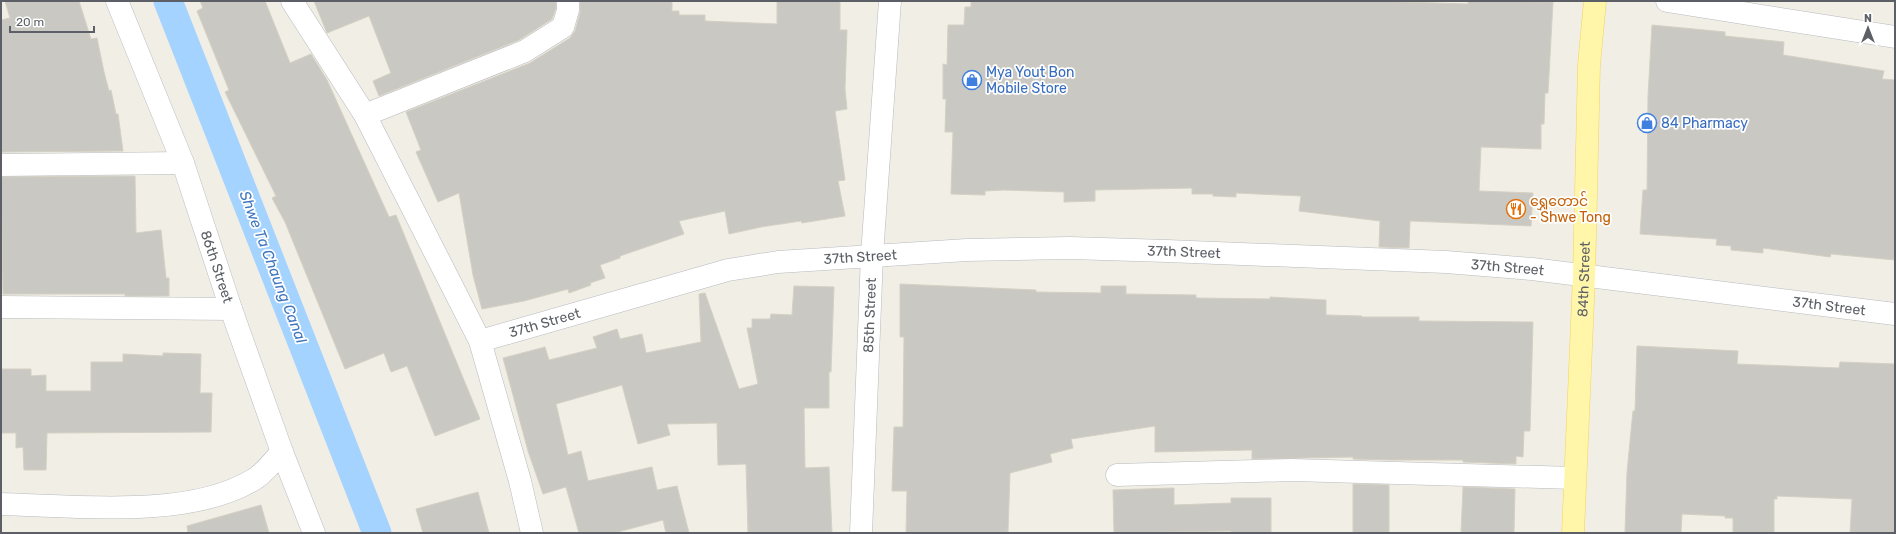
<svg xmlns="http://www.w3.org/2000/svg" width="1896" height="534" viewBox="0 0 1896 534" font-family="Rubik,'Noto Sans Myanmar',sans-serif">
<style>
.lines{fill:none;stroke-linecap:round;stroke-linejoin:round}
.canal{stroke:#a5d3ff;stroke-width:29}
.building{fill:#cac8c2;stroke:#d5d0c3}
.street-casing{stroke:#b7babf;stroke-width:23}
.secondary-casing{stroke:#b8bbc1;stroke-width:23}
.primary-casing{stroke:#f7d256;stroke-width:23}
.street{stroke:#fff;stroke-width:22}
.secondary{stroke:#fff;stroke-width:22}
.primary{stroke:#fff6aa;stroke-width:22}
.labels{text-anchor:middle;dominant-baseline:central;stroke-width:3.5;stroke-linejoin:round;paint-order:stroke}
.shop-label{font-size:14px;fill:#366cbe;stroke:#fff;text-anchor:start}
.food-label{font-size:14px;fill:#c56008;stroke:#fff;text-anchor:start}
.street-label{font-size:14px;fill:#5c6066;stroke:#fff}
.water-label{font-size:15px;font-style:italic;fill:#4077bf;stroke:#fff}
</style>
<rect width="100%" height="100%" fill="#f0eee5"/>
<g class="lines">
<polyline class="canal" points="168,1 377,533"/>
</g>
<g class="building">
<polygon points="5,1 79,1 91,39 97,38 104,72 109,91 111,90 116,114 118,114 123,151 1,152 1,20 10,18"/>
<polygon points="200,1 265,1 290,63 311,54 327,80 389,217 396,215 480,419 435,436 407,366 391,372 384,353 345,369 285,222 272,198 276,196 225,92 229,90 197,11 203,8"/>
<polygon points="314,1 556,1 556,8 552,19 519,40 379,96 373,81 391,73 369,16 327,33"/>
<polygon points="580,1 672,1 672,11 679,11 679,15 705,15 705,21 777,24 777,1 840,1 840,30 847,30 845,89 847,109 835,111 845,180 838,181 845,216 802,223 801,221 761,227 729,234 725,211 679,221 684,234 620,256 620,258 600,265 605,278 590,283 591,285 569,293 568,289 524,301 482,309 473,275 459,193 438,202 416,152 421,150 406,112 530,63 570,38 575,31 580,13"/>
<polygon points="971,1 1371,1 1468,4 1468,1 1553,2 1548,93 1545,93 1544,124 1541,124 1541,149 1481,147 1479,191 1533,193 1531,226 1410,221 1409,248 1379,247 1380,221 1299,211 1301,196 1236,193 1236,197 1213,196 1213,194 1192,194 1192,188 1095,190 1095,201 1064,202 1064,192 1004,190 985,191 985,195 951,194 953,132 945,132 946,99 943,99 943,64 947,65 948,25 964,25 965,7 971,7"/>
<polygon points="1652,25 1725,32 1725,36 1784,42 1783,55 1884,71 1882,79 1895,80 1895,260 1831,254 1830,257 1763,248 1763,253 1731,250 1731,246 1716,245 1717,239 1640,234 1643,190 1647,190 1648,96"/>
<polygon points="135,176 136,233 161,230 166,278 169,278 169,296 125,296 125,294 3,294 1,177"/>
<polygon points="900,284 1036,290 1036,292 1101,293 1101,286 1126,286 1126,294 1196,295 1196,298 1270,299 1270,297 1326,300 1326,315 1362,316 1362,317 1419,317 1419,321 1533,322 1530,431 1524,431 1523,457 1516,456 1516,464 1463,462 1463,460 1389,460 1353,459 1353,457 1252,459 1252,450 1155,452 1155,426 1071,439 1073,448 1050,454 1052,462 1010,473 1008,533 906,533 907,491 892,491 894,427 903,427 904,337 900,337"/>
<polygon points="794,286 834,287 831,372 829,372 829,408 804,408 805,468 829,467 832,533 748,533 746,464 718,465 717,423 667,424 670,435 638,444 622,385 556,404 568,455 581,451 588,481 652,467 657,490 677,486 689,533 666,533 663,520 614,533 579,533 566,487 543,494 528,451 503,358 545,347 549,360 597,348 593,337 617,329 620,339 642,334 646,353 701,342 699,294 705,293 739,389 758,384 747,328 752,328 752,319 770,319 771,314 792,315"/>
<polygon points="1637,346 1738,351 1737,364 1839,368 1840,362 1895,364 1895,533 1850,533 1852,499 1777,496 1777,499 1774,499 1774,533 1733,533 1733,518 1725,518 1725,516 1682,514 1681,533 1625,533 1627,472 1633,411 1635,411"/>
<polygon points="163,353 201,354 200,393 212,393 211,432 47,433 46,470 24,470 23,447 16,448 16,433 1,433 1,369 31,369 31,376 46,375 46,391 91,391 91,362 123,362 123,354 163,356"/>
<polygon points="1353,484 1389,485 1389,533 1353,533"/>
<polygon points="1463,487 1515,489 1514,533 1461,533"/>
<polygon points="1174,488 1174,505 1231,503 1231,498 1271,498 1271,533 1231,533 1231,531 1114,533 1113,490"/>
<polygon points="478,492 489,533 423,533 416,509"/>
<polygon points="261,505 269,533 188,533 187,526"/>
</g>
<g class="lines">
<g class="street-casing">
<g id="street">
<polyline points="292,1 365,115 480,341 520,481 532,533"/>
<polyline points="1667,1 1895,37"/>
<polyline points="365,115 525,51 563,27 568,10 568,1"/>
<polyline points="1,165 183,163"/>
<polyline points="1,307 231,309"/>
<path id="s1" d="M480 341 728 270 778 262 967 250 1070 248 1167 251 1446 262 1532 269 1895 314"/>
<polyline points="1117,475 1292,470 1574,478"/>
<path d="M1 504C75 506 188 519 253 480 264 474 273 461 282 452"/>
<path id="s2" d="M861 533 872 255 890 1"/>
</g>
</g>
<g class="secondary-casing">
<g id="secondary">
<path id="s3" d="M117 1 183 163 231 309 282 452 314 533"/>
</g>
</g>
<g class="primary-casing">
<g id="primary">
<path id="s4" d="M1573 533 1584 277 1589 65 1595 1"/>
</g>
</g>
<use href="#street" class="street"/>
<use href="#secondary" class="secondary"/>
<use href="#primary" class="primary"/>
</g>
<defs>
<g id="shop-ring" transform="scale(1)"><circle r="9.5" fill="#fff" stroke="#3f7fe0" stroke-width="1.5"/><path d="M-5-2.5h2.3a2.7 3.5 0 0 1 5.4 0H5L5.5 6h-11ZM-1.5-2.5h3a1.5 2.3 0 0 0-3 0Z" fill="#3f7fe0"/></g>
<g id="restaurant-ring" transform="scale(1)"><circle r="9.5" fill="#fff" stroke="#e8710a" stroke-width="1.5"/><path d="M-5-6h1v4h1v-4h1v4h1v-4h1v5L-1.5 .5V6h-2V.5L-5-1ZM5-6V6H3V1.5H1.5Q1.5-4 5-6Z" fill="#e8710a"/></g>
</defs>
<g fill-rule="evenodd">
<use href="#shop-ring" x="972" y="80"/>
<use href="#shop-ring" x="1647" y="123"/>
<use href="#restaurant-ring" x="1516" y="209"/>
</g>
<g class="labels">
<g class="shop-label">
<text x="986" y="72">Mya Yout Bon<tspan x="986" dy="16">Mobile Store</tspan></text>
<text x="1661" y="123">84 Pharmacy</text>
</g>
<g class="food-label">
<text x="1530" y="201">ရွှေတောင်<tspan x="1530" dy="16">- Shwe Tong</tspan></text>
</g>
<g class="street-label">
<text stroke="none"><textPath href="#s1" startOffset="715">37th Street</textPath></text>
<text stroke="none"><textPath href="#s1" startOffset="391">37th Street</textPath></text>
<text stroke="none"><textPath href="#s3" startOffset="284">86th Street</textPath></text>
<text stroke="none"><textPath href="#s1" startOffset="1039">37th Street</textPath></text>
<text stroke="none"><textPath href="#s4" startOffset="254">84th Street</textPath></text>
<text stroke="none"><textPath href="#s1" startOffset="1363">37th Street</textPath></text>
<text stroke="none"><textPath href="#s2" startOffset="218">85th Street</textPath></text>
<text stroke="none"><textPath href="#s1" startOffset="67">37th Street</textPath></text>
</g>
<g class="water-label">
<text transform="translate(273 267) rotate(69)">Shwe Ta Chaung Canal</text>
</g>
</g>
<rect width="1896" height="534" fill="none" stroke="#5c6066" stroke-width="4"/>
<g transform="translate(1868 28)" stroke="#ffffff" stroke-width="3" paint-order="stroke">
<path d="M0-3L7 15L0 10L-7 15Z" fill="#5c6066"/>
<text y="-6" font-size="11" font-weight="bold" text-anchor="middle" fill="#5c6066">N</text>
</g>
<path d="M10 26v6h84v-6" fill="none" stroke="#5c6066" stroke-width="2"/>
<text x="16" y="26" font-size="12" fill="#5c6066" stroke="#ffffff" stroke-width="3" paint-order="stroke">20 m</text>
</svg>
